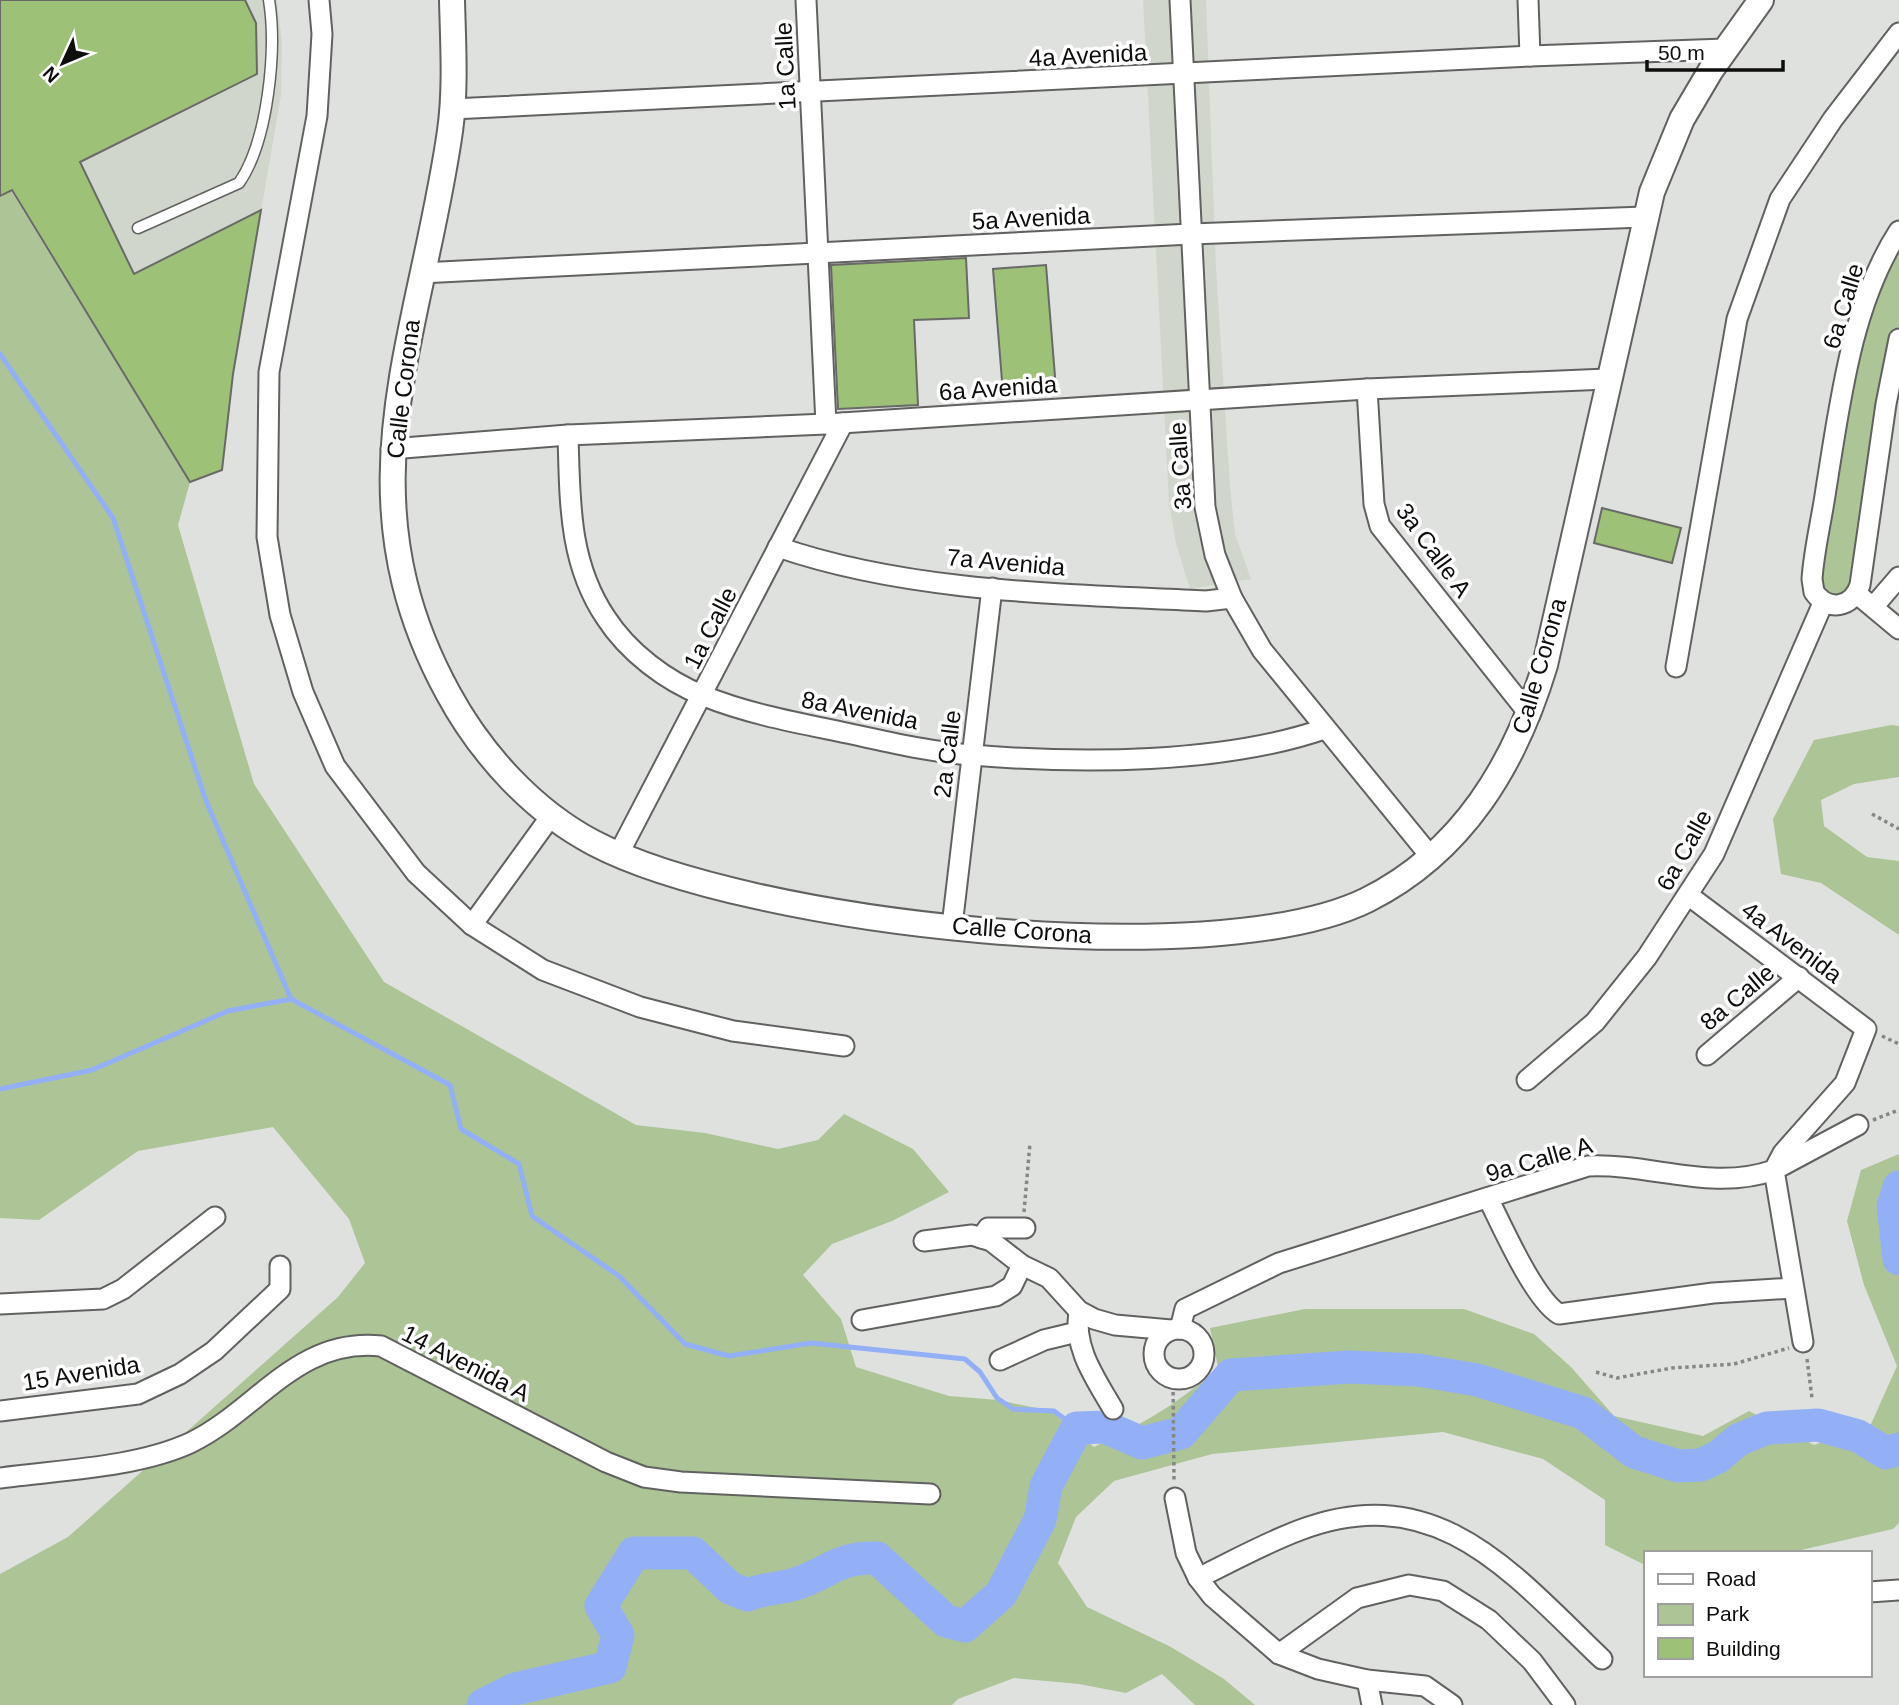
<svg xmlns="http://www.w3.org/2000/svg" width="1899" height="1705" viewBox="0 0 1899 1705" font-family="Arial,sans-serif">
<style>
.built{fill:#d1d6cc}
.green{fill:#adc497}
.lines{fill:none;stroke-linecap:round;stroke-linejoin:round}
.stream{stroke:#93b0f7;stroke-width:5}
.river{stroke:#93b0f7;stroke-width:33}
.building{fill:#9dc176;stroke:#696a68;stroke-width:2}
.service-casing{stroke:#616260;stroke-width:13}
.minor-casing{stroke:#616260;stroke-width:23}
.tertiary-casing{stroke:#616260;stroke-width:28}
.path{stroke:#858784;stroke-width:3.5;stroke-dasharray:3.5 3.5;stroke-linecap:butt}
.service{stroke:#fff;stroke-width:10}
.minor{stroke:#fff;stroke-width:19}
.tertiary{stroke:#fff;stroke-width:24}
.labels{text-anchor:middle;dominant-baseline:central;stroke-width:7;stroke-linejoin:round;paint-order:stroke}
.street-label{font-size:24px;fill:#0e0e0d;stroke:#fff}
</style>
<rect width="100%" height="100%" fill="#dfe1de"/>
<g class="built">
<polygon points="0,0 277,0 282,43 281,95 233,374 190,482 12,191 0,196"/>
<polygon points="1143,0 1206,0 1216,268 1230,487 1235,534 1251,579 1190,589 1176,543 1169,503"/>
</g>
<g class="green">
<path d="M11 191 190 482 178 525 254 784 384 982 636 1125 705 1133 778 1149 818 1140 844 1114 913 1149 949 1192 892 1221 832 1244 803 1275 841 1319 856 1367 949 1396 998 1400 1051 1411 1094 1447C1140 1425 1181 1403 1218 1367L1210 1328 1305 1309H1464L1534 1334 1571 1367 1614 1416 1703 1436 1749 1411 1814 1445 1871 1424 1897 1366 1864 1285 1847 1221 1861 1170 1899 1154V1523L1893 1529 1788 1553H1645V1565L1605 1545V1500L1543 1459 1443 1432 1212 1454 1114 1481 1076 1517 1058 1563 1087 1607 1171 1647 1224 1679 1255 1705H1195L1162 1674 1126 1693 1079 1684 1014 1678 958 1699 952 1705H0V1574L68 1537 338 1297 365 1263 349 1219 273 1127 138 1151 39 1220 0 1218V196Z"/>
<polygon points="1899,231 1899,339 1863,568 1841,605 1812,585 1847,379"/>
<polygon points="1891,725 1899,726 1899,777 1854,784 1821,800 1824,826 1867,857 1899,861 1899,935 1821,883 1781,874 1773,819 1814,740"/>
</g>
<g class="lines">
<g class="stream">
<polyline points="0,354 113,518 206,801 291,999 450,1085 461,1129 519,1164 532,1216 619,1276 685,1344 729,1356 811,1343 965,1359 980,1372 997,1398 1013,1409 1054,1411 1077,1428"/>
<polyline points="0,1089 92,1070 228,1011 291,999"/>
</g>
<g class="river">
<polyline points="1899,1187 1893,1206 1899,1259"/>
<path d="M483 1705 515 1689 610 1667 618 1635 601 1606 634 1553H693L730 1588 748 1595C764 1588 779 1589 795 1584 830 1573 836 1557 877 1558L946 1621 965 1626 1001 1594 1040 1520 1046 1486 1077 1428 1105 1427 1142 1443 1181 1433 1231 1375 1349 1367 1418 1370 1477 1380 1583 1413 1634 1452 1678 1466 1701 1465 1718 1457 1738 1440 1767 1428 1818 1425 1858 1436 1886 1453 1899 1449"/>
</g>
</g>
<g class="building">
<polygon points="0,0 245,0 256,23 257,74 80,162 134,274 261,210 233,374 222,470 190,482 12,190 0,196"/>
<polygon points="966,258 969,318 914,320 918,405 838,409 831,265"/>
<polygon points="1046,265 1056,389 1003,393 993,269"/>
<polygon points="1602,508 1681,528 1672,563 1594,543"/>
</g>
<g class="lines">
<g class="service-casing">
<path id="service" d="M138 228 239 183C268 141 277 50 269 0"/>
</g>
<g class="minor-casing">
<g id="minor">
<polyline points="319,0 322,34 317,116 269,372 267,537 280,615 303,692 335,766 416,873 472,925 543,970 640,1007 733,1031 844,1046"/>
<polyline points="806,0 826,424"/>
<polyline points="1180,0 1205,507 1215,555 1232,598 1262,650 1431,857"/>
<polyline points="1528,0 1530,56"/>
<polyline points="452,109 1530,56 1725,49"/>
<path d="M1899 231C1851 305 1840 403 1826 489 1822 518 1814 549 1812 579L1814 592C1828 612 1852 608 1860 585L1886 404 1899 339"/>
<polyline points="421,273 1191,234 1644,217"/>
<polyline points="1367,389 1374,504 1380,526 1530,715"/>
<path d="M568 435C570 499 568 562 606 618 628 652 666 681 704 696 746 713 793 722 837 731 881 740 927 752 972 755 1080 764 1222 764 1324 729"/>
<polyline points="391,449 568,435 826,424 1367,389 1607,379"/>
<path d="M778 547C911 593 1067 594 1206 601L1232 598"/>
<polyline points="1857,594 1899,629"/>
<polyline points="1874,606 1899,577"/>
<polyline points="1676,667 1737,319 1780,199 1833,119 1899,33"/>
<polyline points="618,855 843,423"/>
<polyline points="472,925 551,816"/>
<polyline points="952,926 992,588"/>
<polyline points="1707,1055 1799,977"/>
<polyline points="1527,1080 1595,1022 1647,957 1714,854 1823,603"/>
<path d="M1488 1198C1502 1226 1534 1299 1559 1314L1713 1293 1793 1288"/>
<polyline points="981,1238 988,1228 1025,1228"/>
<polyline points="924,1241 972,1235 991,1241 1022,1265 1049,1278 1079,1311 1094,1319 1115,1325 1171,1330"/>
<polyline points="0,1304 103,1299 123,1289 215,1217"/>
<path d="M1079 1311C1073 1348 1095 1378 1113 1409"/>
<polyline points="862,1320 996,1296 1012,1286 1022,1265"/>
<circle cx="1179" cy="1354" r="25"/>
<path d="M1180 1329 1185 1309 1279 1263 1588 1166C1651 1163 1712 1192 1774 1170L1783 1153 1845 1083 1866 1029 1688 895"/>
<polyline points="1803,1342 1774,1170 1858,1125"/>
<polyline points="1000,1360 1044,1340 1077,1332"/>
<polyline points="0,1411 138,1394 180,1374 214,1351 280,1289 280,1266"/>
<path d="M0 1478C59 1470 135 1468 190 1443 257 1411 297 1337 381 1346L606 1462 644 1477 681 1482 930 1494"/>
<polyline points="1175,1498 1186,1553 1198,1578 1212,1596 1279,1654 1318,1669 1367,1680 1425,1686 1452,1705"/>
<path d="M1198 1578C1231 1562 1265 1543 1300 1530 1437 1478 1512 1573 1602 1659"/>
<polyline points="1869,1592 1899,1590"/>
<polyline points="1279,1654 1357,1598 1409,1585 1443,1591 1489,1620 1532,1661 1565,1705"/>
<polyline points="1367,1680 1372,1705"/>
</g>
</g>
<g class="tertiary-casing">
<path id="tertiary" d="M452 0C453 43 456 88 450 131 421 335 338 492 448 693 481 754 533 811 594 843 746 923 1212 976 1367 900 1463 852 1515 764 1545 665L1652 192 1682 119 1711 70 1761 0"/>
</g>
<g class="path">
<polyline points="1872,814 1899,829"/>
<polyline points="1882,1036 1899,1044"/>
<polyline points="1873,1120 1899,1110"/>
<polyline points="1024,1212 1030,1143"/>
<polyline points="1807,1359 1812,1398"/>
<polyline points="1596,1372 1617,1378 1672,1368 1734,1364 1789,1348"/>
<polyline points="1173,1378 1174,1482"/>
</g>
<use href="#service" class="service"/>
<use href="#minor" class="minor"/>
<use href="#tertiary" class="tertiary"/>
</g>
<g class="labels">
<g class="street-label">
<text transform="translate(1088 55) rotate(-3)">4a Avenida</text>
<text transform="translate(785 66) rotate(-93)">1a Calle</text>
<text transform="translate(1031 218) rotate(-3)">5a Avenida</text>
<text transform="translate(1843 306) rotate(-73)">6a Calle</text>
<text transform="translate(998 388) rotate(-4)">6a Avenida</text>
<text transform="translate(403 389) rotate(-83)">Calle Corona</text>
<text transform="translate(1180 466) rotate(-94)">3a Calle</text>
<text transform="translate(1434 550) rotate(54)">3a Calle A</text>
<text transform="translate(1006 562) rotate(5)">7a Avenida</text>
<text transform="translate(710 628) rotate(-63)">1a Calle</text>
<text transform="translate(1539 666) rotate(-74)">Calle Corona</text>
<text transform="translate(860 710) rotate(11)">8a Avenida</text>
<text transform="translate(947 754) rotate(-83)">2a Calle</text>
<text transform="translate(1684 850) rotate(-61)">6a Calle</text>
<text transform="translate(1022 930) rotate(4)">Calle Corona</text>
<text transform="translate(1792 942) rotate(37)">4a Avenida</text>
<text transform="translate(1737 997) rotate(-40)">8a Calle</text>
<text transform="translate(1539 1159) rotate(-16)">9a Calle A</text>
<text transform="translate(466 1363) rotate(27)">14 Avenida A</text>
<text transform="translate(81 1373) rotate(-9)">15 Avenida</text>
</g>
</g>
<rect x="1644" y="1551" width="228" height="126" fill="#ffffff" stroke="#9f9f9e" stroke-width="2"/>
<rect x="1658" y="1574" width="35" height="10" fill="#ffffff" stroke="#9f9f9e" stroke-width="2"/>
<text x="1706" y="1586" font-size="21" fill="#0e0e0d">Road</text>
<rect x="1658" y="1604" width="35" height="21" fill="#adc497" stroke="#9f9f9e" stroke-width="2"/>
<text x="1706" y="1621" font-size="21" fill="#0e0e0d">Park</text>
<rect x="1658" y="1638" width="35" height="21" fill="#9dc176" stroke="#9f9f9e" stroke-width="2"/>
<text x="1706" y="1656" font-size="21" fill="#0e0e0d">Building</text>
<g transform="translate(63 63) rotate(226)" stroke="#ffffff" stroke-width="5" paint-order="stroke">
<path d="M0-5L12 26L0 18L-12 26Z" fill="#0e0e0d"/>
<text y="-10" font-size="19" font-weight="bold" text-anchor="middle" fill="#0e0e0d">N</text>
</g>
<path d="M1647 60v10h136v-10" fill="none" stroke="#0e0e0d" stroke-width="3.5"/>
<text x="1658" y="60" font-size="21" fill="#0e0e0d" stroke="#ffffff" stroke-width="5" paint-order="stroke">50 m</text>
</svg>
